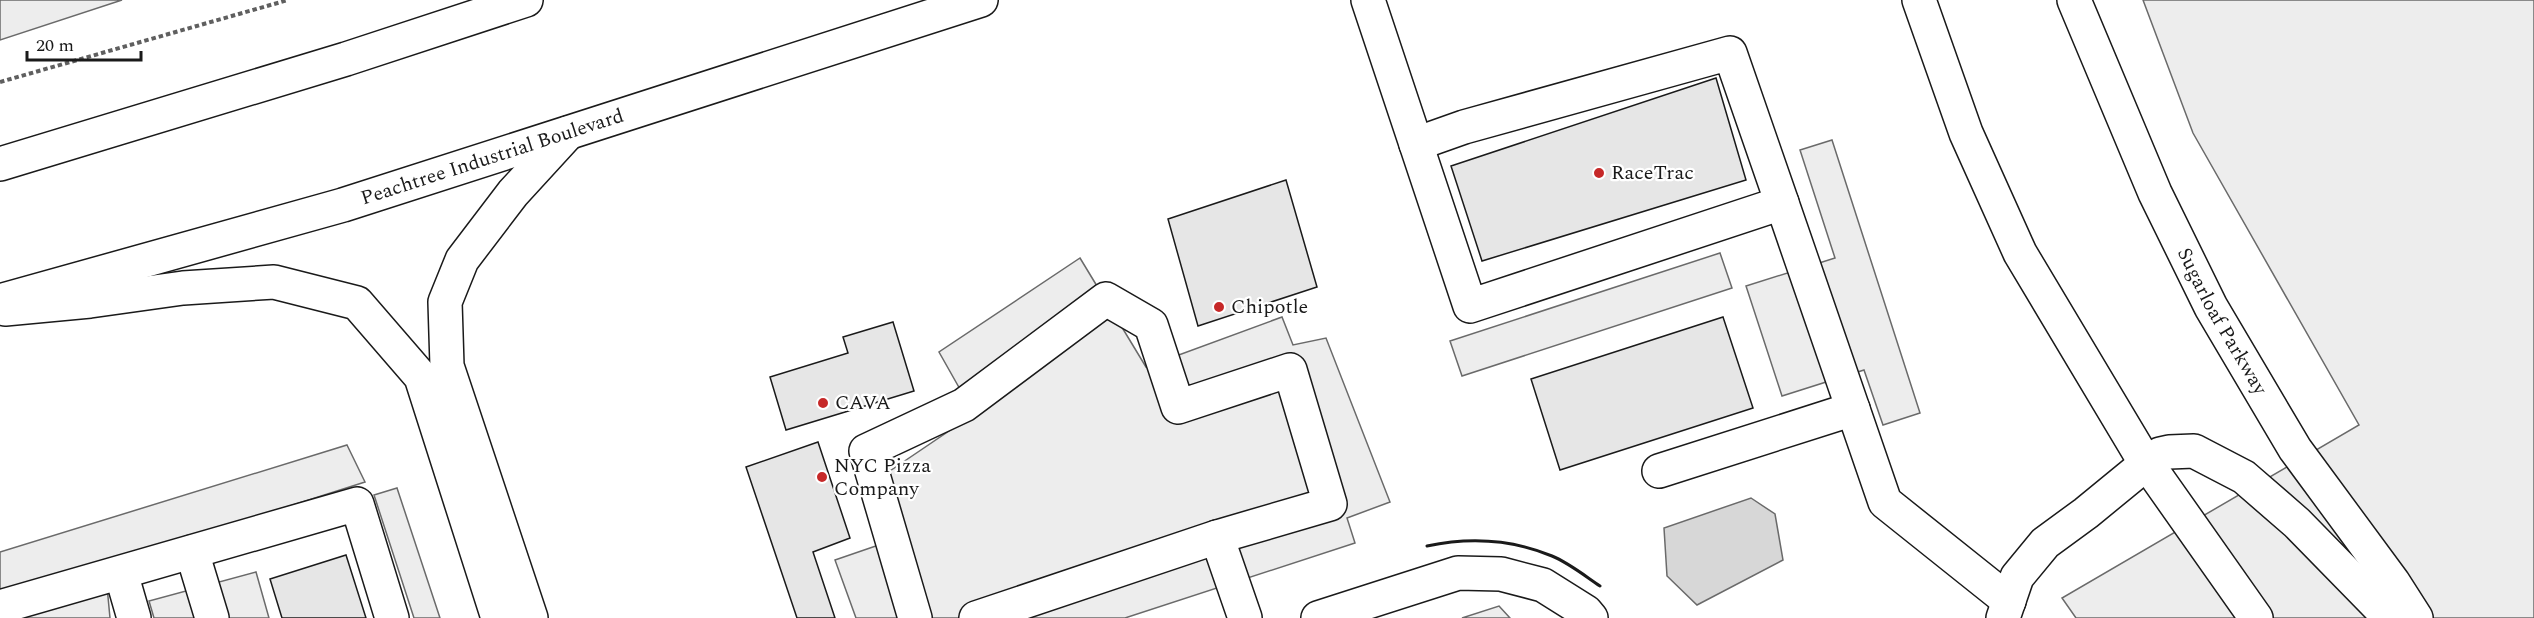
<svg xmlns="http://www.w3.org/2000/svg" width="2534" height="618" viewBox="0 0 2534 618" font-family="Spectral,serif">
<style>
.built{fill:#ededed;stroke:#6a6a6a;stroke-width:1.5}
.water{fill:#d7d7d7;stroke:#6a6a6a;stroke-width:1.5}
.building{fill:#e6e6e6;stroke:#1a1a1a;stroke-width:1.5}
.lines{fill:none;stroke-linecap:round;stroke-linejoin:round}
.minor-casing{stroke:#1a1a1a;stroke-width:36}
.major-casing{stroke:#1a1a1a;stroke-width:36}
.highway-casing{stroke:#1a1a1a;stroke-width:36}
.path{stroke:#5f5f5f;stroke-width:4;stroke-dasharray:4.5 3;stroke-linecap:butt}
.minor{stroke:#fff;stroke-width:33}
.major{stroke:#fff;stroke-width:33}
.highway{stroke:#fff;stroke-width:33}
.wall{stroke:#1a1a1a;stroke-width:3}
.poi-dot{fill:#c62828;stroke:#fff;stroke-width:2}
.labels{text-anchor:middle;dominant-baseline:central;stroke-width:4.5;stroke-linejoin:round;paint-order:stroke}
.street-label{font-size:20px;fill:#1a1a1a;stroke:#fff}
.poi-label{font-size:20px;fill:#1a1a1a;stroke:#fff;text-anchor:start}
</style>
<rect width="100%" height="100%" fill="#fff"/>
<g class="built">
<polygon points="0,0 122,0 0,40"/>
<polygon points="2143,0 2534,0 2534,618 2076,618 2062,598 2359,425 2193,133"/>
<polygon points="1832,140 1920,413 1883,425 1864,370 1782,396 1746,286 1835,258 1800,150"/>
<polygon points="1720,253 1732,288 1462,376 1450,341"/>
<polygon points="1080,258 1146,367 1282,317 1293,345 1326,338 1390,502 1347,518 1355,543 1125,618 856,618 835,560 902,537 884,475 974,414 939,352"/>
<polygon points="347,445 365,482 105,565 110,618 0,618 0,552"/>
<polygon points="397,488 440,618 414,618 374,495"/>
<polygon points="256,572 269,618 154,618 149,601"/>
<polygon points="1499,606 1510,618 1462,618"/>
</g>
<polygon class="water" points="1751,498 1775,514 1783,560 1697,605 1667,576 1664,528"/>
<g class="building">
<polygon points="1716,78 1746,180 1482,261 1451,166"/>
<polygon points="1286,180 1317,287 1198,326 1168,219"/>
<polygon points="1723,317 1753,408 1560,470 1531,379"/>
<polygon points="893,322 914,391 786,430 770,377 848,353 843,337"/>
<polygon points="818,442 850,538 813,552 835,618 797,618 746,467"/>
<polygon points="346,555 366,618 282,618 270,579"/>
</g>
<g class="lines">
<g class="minor-casing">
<g id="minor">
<polyline points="1368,0 1470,306 1782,203 1885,502 2009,601"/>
<polyline points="1416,144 1464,127 1730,53 1782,203"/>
<polyline points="5,309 90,301 183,288 274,282 357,303 421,377 498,618"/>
<polyline points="1659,471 1853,409"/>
<polyline points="192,552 212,618"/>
<polyline points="121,573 134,618"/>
<polyline points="0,607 357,504 392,618"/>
<polyline points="531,618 447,366 445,302 462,260 513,193 568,133"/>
<polyline points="915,618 866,451 964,405 1106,299 1151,325 1178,407 1290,370 1330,504 1217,537 1245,618"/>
<polyline points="976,618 1217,537"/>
<polyline points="1318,618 1458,573 1501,574 1543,585 1586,612 1591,618"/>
<polyline points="2003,618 2017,577 2045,543 2086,513 2147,463"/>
</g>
</g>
<g class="major-casing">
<g id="major">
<polyline points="1919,0 1966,133 2020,253 2139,452 2256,618"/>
<path id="s1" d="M2074 0 2155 193 2211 307 2295 449 2393 582 2416 618"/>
<polyline points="2147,463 2160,454 2169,452 2194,451 2244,477 2297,523 2390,618"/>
</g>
</g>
<g class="highway-casing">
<g id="highway">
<polyline points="0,164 346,59 526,0"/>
<path id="s2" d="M0 301 343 205 981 0"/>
</g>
</g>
<polyline class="path" points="0,82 288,0"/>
<use href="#minor" class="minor"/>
<use href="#major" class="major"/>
<use href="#highway" class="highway"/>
<path class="wall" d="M1427 546C1470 537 1511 539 1552 556 1569 563 1585 576 1600 586"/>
</g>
<g class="poi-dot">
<circle cx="1599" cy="173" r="6"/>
<circle cx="1219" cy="307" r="6"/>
<circle cx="823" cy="403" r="6"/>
<circle cx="822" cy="477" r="6"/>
</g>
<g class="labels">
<g class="street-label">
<text stroke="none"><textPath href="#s2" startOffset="513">Peachtree Industrial Boulevard</textPath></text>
<text stroke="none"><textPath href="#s1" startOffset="354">Sugarloaf Parkway</textPath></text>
</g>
<g class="poi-label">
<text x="1611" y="173">RaceTrac</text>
<text x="1231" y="307">Chipotle</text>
<text x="835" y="403">CAVA</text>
<text x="834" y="466">NYC Pizza<tspan x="834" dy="23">Company</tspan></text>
</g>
</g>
<path d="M27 51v9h114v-9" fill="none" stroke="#1a1a1a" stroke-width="3"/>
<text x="36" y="51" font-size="18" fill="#1a1a1a" stroke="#ffffff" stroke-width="4.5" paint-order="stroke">20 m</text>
</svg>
